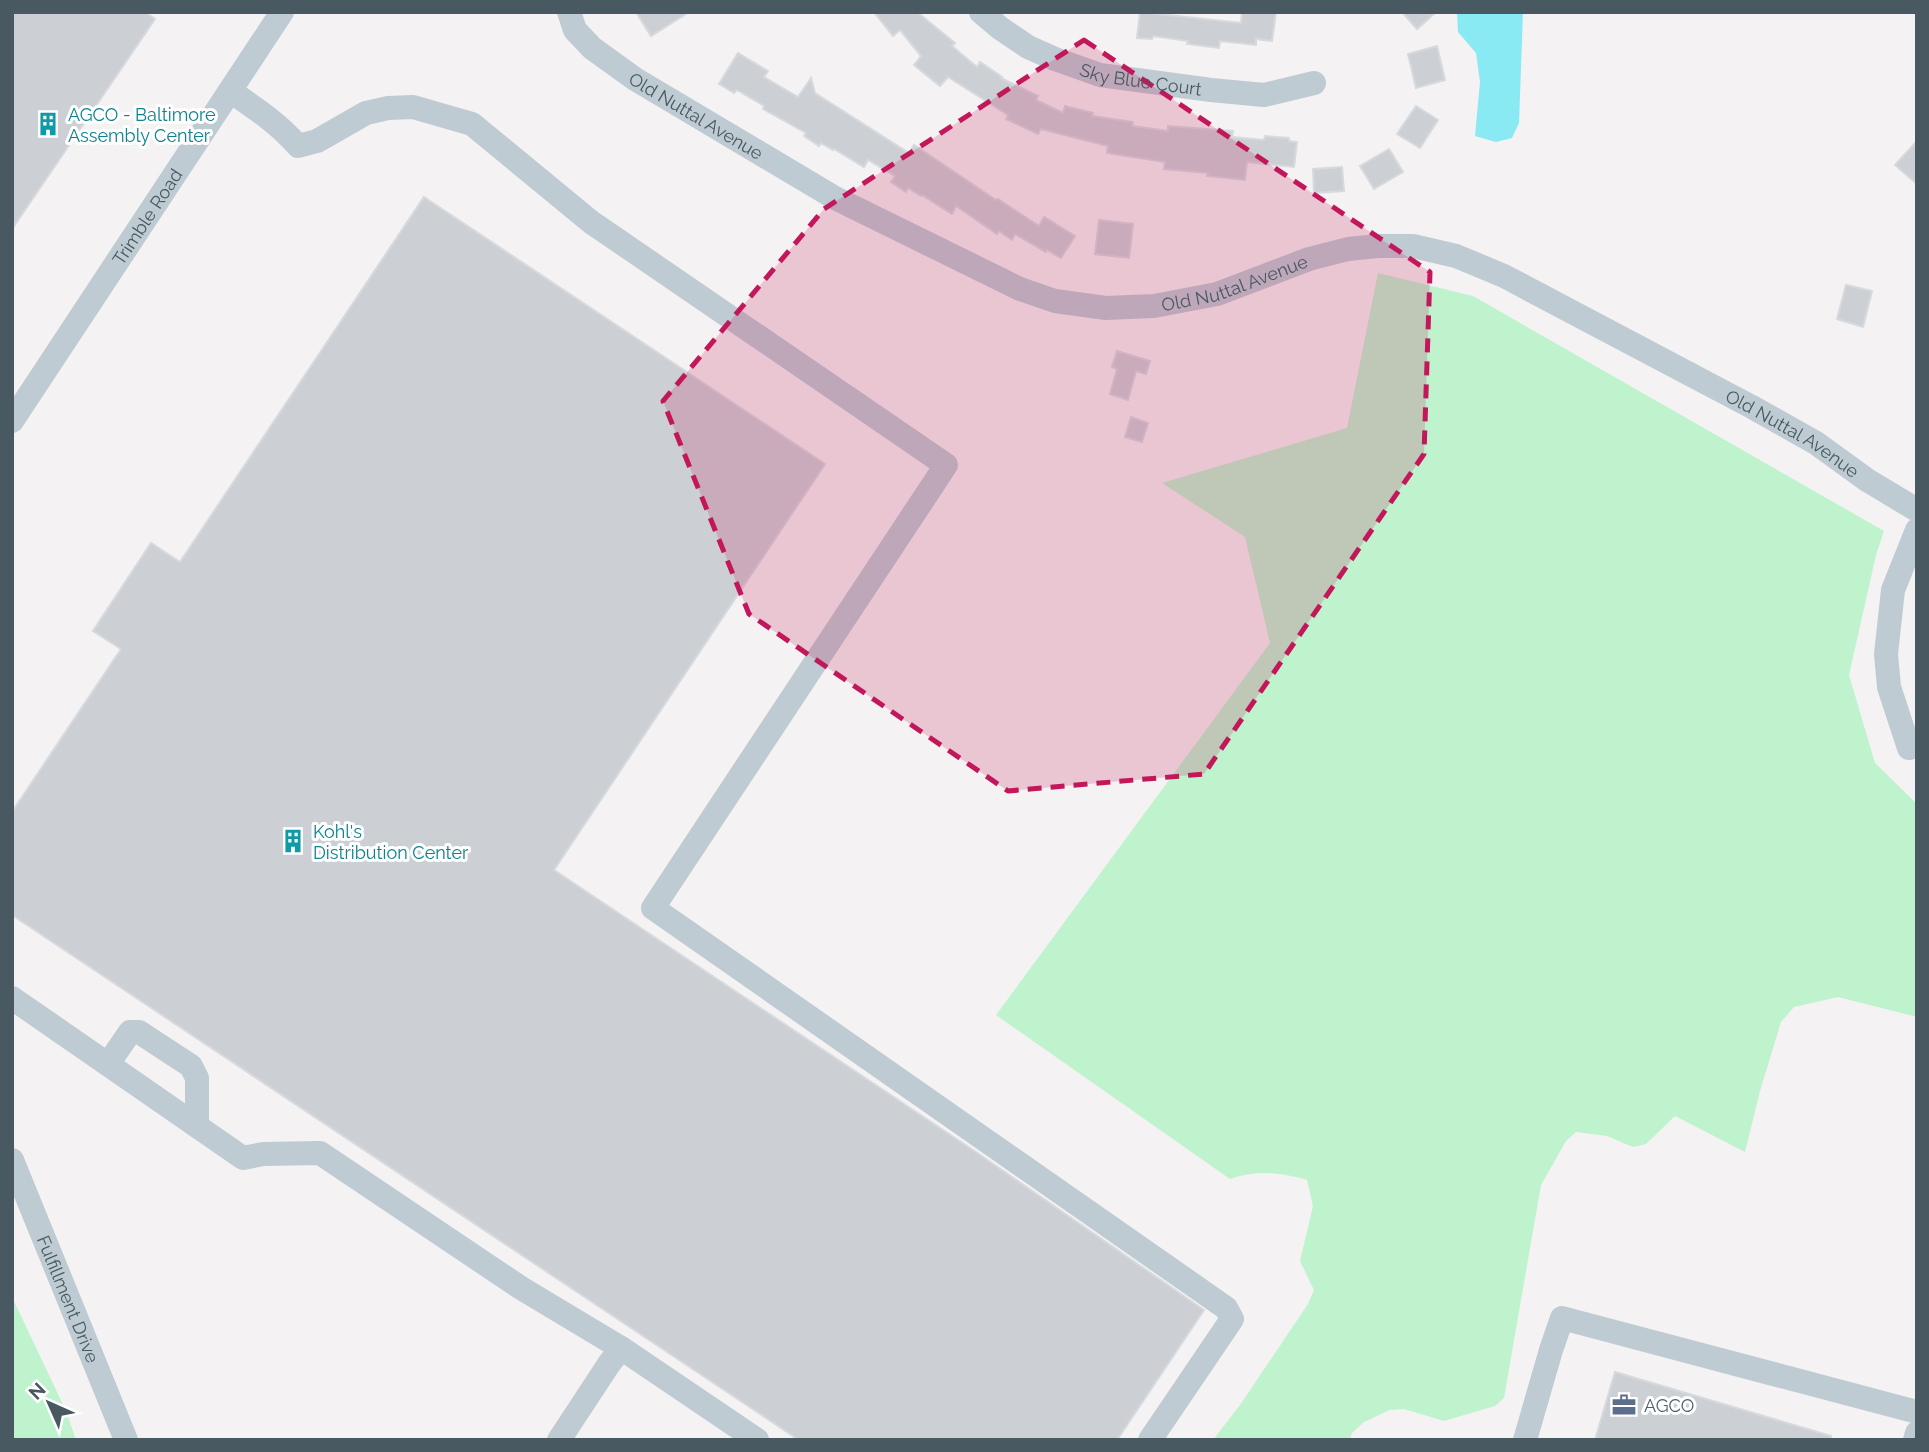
<svg xmlns="http://www.w3.org/2000/svg" width="1929" height="1452" viewBox="0 0 1929 1452" font-family="Raleway,sans-serif">
<style>
.green{fill:#bff3cd}
.water{fill:#89eaf3}
.building{fill:#ccd0d5;stroke:#d6d9de;stroke-width:2}
.lines{fill:none;stroke-linecap:round;stroke-linejoin:round}
.minor{stroke:#bfcbd2;stroke-width:24}
.marked{fill:#c2185b;fill-opacity:0.2;stroke:#c2185b;stroke-width:5;stroke-dasharray:14 9;stroke-linejoin:round}
.labels{text-anchor:middle;dominant-baseline:central;stroke-width:6;stroke-linejoin:round;paint-order:stroke}
.street-label{font-size:18px;fill:#485961;stroke:#fff}
.culture-label{font-size:18px;fill:#0d838f;stroke:#fff;text-anchor:start}
.service-label{font-size:18px;fill:#4e5e75;stroke:#fff;text-anchor:start}
</style>
<rect width="100%" height="100%" fill="#f4f2f2"/>
<g class="green">
<path d="M1378 273 1473 296 1884 531 1876 555 1849 675 1875 763 1917 804V1017L1838 997 1794 1007 1781 1022 1760 1091 1745 1152 1675 1116 1646 1144 1633 1147 1607 1136 1576 1132 1566 1141 1541 1185 1504 1398 1495 1406 1444 1421 1404 1409 1390 1410 1364 1422 1352 1433 1350 1440H1213L1240 1405 1308 1304 1314 1290 1300 1261 1313 1206 1307 1180C1283 1172 1255 1170 1230 1179L996 1015 1270 643 1245 537 1162 483 1347 428Z"/>
<polygon points="12,1297 66,1411 76,1440 12,1440"/>
</g>
<polygon class="water" points="1457,12 1523,12 1519,123 1512,138 1496,142 1475,136 1480,82 1476,53 1458,32"/>
<g class="building">
<polygon points="12,12 145,12 155,19 12,229"/>
<polygon points="636,12 689,12 651,36"/>
<polygon points="874,12 917,12 955,43 952,46 977,67 980,62 1002,77 1001,78 1038,96 1036,100 1063,113 1065,106 1093,113 1092,116 1133,122 1132,126 1168,131 1168,126 1233,131 1232,137 1264,140 1265,136 1289,138 1289,141 1297,142 1294,167 1247,162 1245,180 1207,176 1208,173 1164,169 1165,162 1107,153 1108,146 1041,129 1038,134 1006,119 1008,115 948,77 940,86 914,65 921,56 900,30 893,36"/>
<polygon points="1140,12 1241,23 1242,12 1276,12 1272,41 1256,39 1256,45 1220,41 1219,48 1187,44 1188,41 1153,36 1152,39 1137,38"/>
<polygon points="1402,12 1436,12 1417,29"/>
<polygon points="1437,46 1445,80 1416,88 1408,54"/>
<polygon points="738,53 768,71 764,77 798,97 811,78 815,93 909,153 914,145 996,200 998,199 1039,226 1044,217 1075,236 1061,258 1047,250 1046,252 1015,234 1012,240 999,231 997,234 956,206 952,214 922,195 921,196 908,188 906,192 891,182 895,176 868,160 864,167 834,149 833,150 821,143 819,146 804,136 806,133 763,109 764,106 737,90 734,93 719,84"/>
<polygon points="1416,106 1438,120 1420,148 1397,134"/>
<polygon points="1917,141 1917,184 1895,165"/>
<polygon points="1389,149 1403,172 1374,189 1360,166"/>
<polygon points="1342,167 1344,191 1314,193 1313,169"/>
<polygon points="424,197 825,464 554,870 976,1152 1204,1310 1117,1440 799,1440 12,915 12,812 121,649 93,631 151,543 180,562"/>
<polygon points="1099,220 1133,224 1129,258 1095,254"/>
<polygon points="1846,285 1872,291 1863,327 1837,319"/>
<polygon points="1117,351 1150,361 1146,374 1136,371 1128,400 1110,394 1117,369 1112,367"/>
<polygon points="1131,417 1148,423 1142,442 1125,437"/>
<polygon points="1615,1372 1831,1436 1831,1440 1595,1440"/>
</g>
<g class="lines">
<g class="minor">
<path id="s1" d="M569 12 575 30 592 48 635 79 835 198 1020 289 1055 301 1106 308 1154 306 1217 294 1309 259 1348 249 1378 246H1413L1456 256 1504 276 1752 407 1816 443 1867 480 1917 510"/>
<path id="s2" d="M981 12 1000 28 1028 47 1055 59 1100 75 1211 90 1264 95 1314 83"/>
<path d="M230 91C255 108 278 123 298 146L317 141 366 113 388 108 413 107 472 124 591 222 946 465 653 908 1226 1308 1232 1319 1150 1440"/>
<path id="s3" d="M12 421 282 12"/>
<polyline points="1909,748 1889,687 1886,654 1893,590 1917,530"/>
<polyline points="12,998 243,1158 263,1154 320,1153 521,1288 621,1348 757,1440"/>
<polyline points="108,1064 130,1032 139,1032 191,1066 197,1078 197,1126"/>
<path id="s4" d="M12 1160 126 1440"/>
<polyline points="559,1440 609,1364 621,1348"/>
<polyline points="1525,1440 1551,1350 1562,1318 1917,1412"/>
<polyline points="1915,1440 1917,1433"/>
</g>
</g>
<path class="marked" d="M1084 40 1430 272 1424 454 1204 774 1008 791 749 614 663 401 824 209Z"/>
<defs>
<g id="building-bare" transform="scale(1.89)"><path d="M-4-6H4V6H1V3H-1V6H-4ZM-2.5-4.3h1.7v1.8h-1.7ZM.8-4.3h1.7v1.8H.8ZM-2.5-1h1.7V.8h-1.7ZM.8-1h1.7V.8H.8Z" fill="#0f9aa8" stroke="#fff" stroke-width="2.5" paint-order="stroke"/></g>
<g id="office-bare" transform="scale(1.89)"><path d="M-6-3h4V-5.5h4V-3h4V5H-6ZM-1-4.5V-3h2v-1.5ZM-6 0V1H6V0Z" fill="#5c6f8a" stroke="#fff" stroke-width="2.5" paint-order="stroke"/></g>
</defs>
<g fill-rule="evenodd">
<use href="#building-bare" x="48" y="124"/>
<use href="#building-bare" x="293" y="841"/>
<use href="#office-bare" x="1624" y="1405"/>
</g>
<g class="labels">
<g class="street-label">
<text stroke="none"><textPath href="#s2" startOffset="177">Sky Blue Court</textPath></text>
<text stroke="none"><textPath href="#s1" startOffset="168">Old Nuttal Avenue</textPath></text>
<text stroke="none"><textPath href="#s3" startOffset="245">Trimble Road</textPath></text>
<text stroke="none"><textPath href="#s1" startOffset="756">Old Nuttal Avenue</textPath></text>
<text stroke="none"><textPath href="#s1" startOffset="1365">Old Nuttal Avenue</textPath></text>
<text stroke="none"><textPath href="#s4" startOffset="150">Fulfillment Drive</textPath></text>
</g>
<g class="culture-label">
<text x="68" y="114">AGCO - Baltimore<tspan x="68" dy="21">Assembly Center</tspan></text>
<text x="313" y="831">Kohl's<tspan x="313" dy="21">Distribution Center</tspan></text>
</g>
<g class="service-label">
<text x="1644" y="1405">AGCO</text>
</g>
</g>
<rect width="1929" height="1452" fill="none" stroke="#485961" stroke-width="28"/>
<g transform="translate(49 1403) rotate(315)" stroke="#ffffff" stroke-width="5" paint-order="stroke">
<path d="M0-5L12 26L0 18L-12 26Z" fill="#485961"/>
<text y="-10" font-size="19" font-weight="bold" text-anchor="middle" fill="#485961">N</text>
</g>
</svg>
